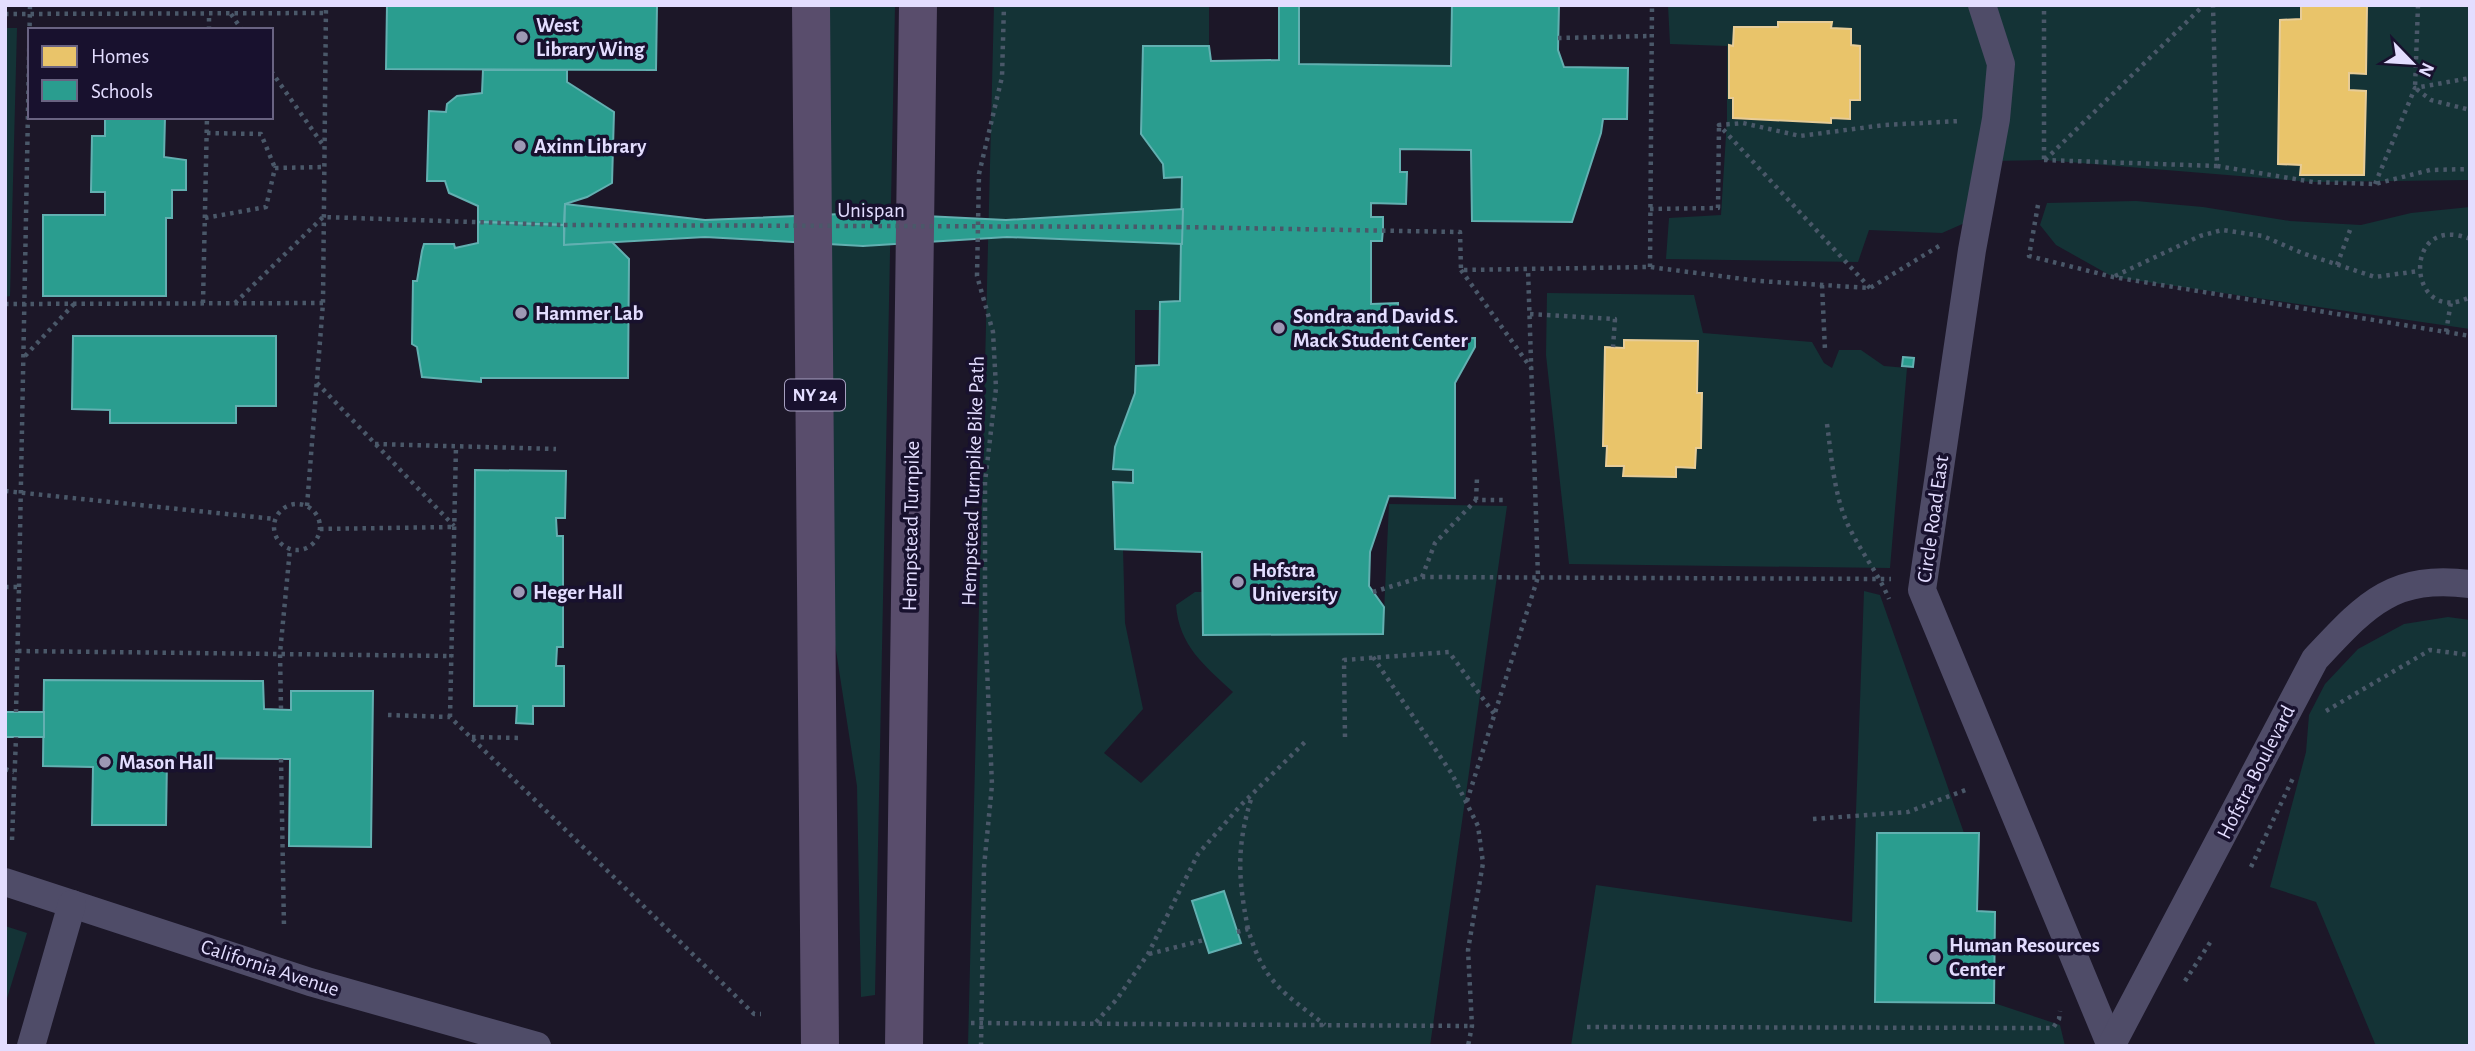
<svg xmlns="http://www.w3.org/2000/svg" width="2475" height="1051" viewBox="0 0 2475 1051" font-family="'Alegreya Sans',sans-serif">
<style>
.green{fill:#143336}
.homes{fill:#e9c46a;stroke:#e7cc97;stroke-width:2}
.schools{fill:#2a9d8f;stroke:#62b0b1;stroke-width:2}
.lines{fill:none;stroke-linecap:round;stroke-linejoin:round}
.path{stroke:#4a5869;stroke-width:4.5;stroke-dasharray:3.5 5;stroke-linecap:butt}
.minor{stroke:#4f4c68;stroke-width:28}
.primary{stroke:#594d6c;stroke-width:38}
.path-bridge{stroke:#4a5869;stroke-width:4.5;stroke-dasharray:3.5 5;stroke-linecap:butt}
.poi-dot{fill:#9d98b4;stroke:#18112e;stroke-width:2.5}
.labels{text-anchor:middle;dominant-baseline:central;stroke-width:7;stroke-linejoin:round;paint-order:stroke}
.shield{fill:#18112e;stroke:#a6a0c0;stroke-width:2}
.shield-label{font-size:19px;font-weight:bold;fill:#e3ddff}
.poi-label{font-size:21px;font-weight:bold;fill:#e3ddff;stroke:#18112e;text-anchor:start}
.street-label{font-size:21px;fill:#e3ddff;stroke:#18112e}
</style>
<rect width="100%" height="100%" fill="#1c1728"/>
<g class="green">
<polygon points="827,5 895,5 875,995 861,997 857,786 832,625"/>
<path d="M994 5H1209V46H1143L1141 134 1163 164 1164 178 1182 177 1180 301 1160 302V310H1135V393L1115 447 1113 468 1133 470V483H1113L1115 548 1123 549 1125 623 1143 709 1104 753 1141 783 1233 692C1205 666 1179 646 1176 605L1195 592H1203V635L1383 634 1389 504 1507 506 1430 1046H968Z"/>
<polygon points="1299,5 1452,5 1451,66 1299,64"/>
<polygon points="1668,5 2470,5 2470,180 2313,182 2044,160 1990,161 1976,218 1942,233 1869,230 1858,262 1666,259 1669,218 1721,215 1727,119 1727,46 1670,44"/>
<polygon points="5,28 17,28 10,296 5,297"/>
<polygon points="2136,201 2203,207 2290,221 2361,225 2411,213 2470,207 2470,329 2113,277 2056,245 2040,225 2047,203"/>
<polygon points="1547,293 1694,295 1703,333 1812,342 1824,363 1832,368 1839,350 1861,350 1884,366 1907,368 1890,568 1569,564 1546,355"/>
<polygon points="1864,591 1880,595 1964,833 1877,833 1875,1002 1994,1003 2060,1025 2065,1046 1571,1046 1596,885 1852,922"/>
<polygon points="2448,617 2470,620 2470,1046 2376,1046 2316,902 2270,887 2306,752 2309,715 2325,684 2358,649 2404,624"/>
<polygon points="5,926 27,933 5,1005"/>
</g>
<g class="homes">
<polygon points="2301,5 2367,5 2366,74 2349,73 2349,90 2366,91 2364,175 2300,175 2301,165 2278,164 2280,20 2301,19"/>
<polygon points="1778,22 1832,22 1831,28 1851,29 1851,45 1860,46 1860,100 1850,100 1850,119 1831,118 1831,123 1733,118 1733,98 1729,98 1729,45 1733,46 1734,27 1778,27"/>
<polygon points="1624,340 1698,341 1697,393 1702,393 1701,448 1696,448 1695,468 1676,467 1676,477 1623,476 1624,466 1606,466 1607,446 1603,446 1605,347 1624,348"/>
</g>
<g class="schools">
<polygon points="387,5 657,5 656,70 386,69"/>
<polygon points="1279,5 1299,5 1299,64 1451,66 1452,5 1559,5 1558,50 1564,67 1628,68 1627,119 1603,119 1601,133 1572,222 1472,221 1471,150 1400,149 1400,172 1407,172 1406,204 1371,203 1371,217 1383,217 1383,229 1382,241 1371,241 1371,304 1398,303 1398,339 1475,338 1475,347 1455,383 1455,498 1389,496 1370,552 1369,586 1384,607 1383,634 1203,635 1202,552 1115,549 1113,482 1133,483 1133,470 1113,469 1115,447 1135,393 1136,366 1159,365 1160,302 1180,301 1182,177 1164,178 1163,164 1141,134 1143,46 1209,46 1211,61 1279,60"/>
<polygon points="483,70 567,70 567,82 614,112 612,183 587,197 565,204 564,225 478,222 478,206 449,193 445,181 427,181 429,111 446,112 447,104 457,96 482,93"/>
<polygon points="105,117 165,117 164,157 186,160 186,190 172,190 172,218 166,218 166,296 43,296 43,215 105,215 105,192 91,192 92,136 105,136"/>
<polygon points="565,204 705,220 864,213 1006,220 1183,209 1182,244 1007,237 863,246 705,237 564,245"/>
<polygon points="478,222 564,225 564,245 612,242 629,259 628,378 481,378 481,382 422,377 417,347 412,344 413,281 417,281 422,251 424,244 454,244 455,248 478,243"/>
<polygon points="73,336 276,336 276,406 236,406 236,423 110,423 110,410 72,409"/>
<polygon points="1903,357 1914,358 1913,367 1902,366"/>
<polygon points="475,470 566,471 565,518 556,518 557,536 563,536 563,647 557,647 556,666 564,666 564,706 533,706 533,724 516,723 517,706 474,706"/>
<polygon points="44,680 263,681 264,709 291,710 291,691 373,691 371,847 289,846 290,759 167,758 166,825 92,825 93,767 43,766"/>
<rect x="5" y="712" width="39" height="25"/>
<polygon points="1877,833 1979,833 1977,911 1995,912 1994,1003 1875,1002"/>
<polygon points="1224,891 1241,943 1209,953 1192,901"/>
</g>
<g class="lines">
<g class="path">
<polyline points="2418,5 2415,88 2431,100 2470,110"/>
<polyline points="5,14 326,13"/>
<polyline points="231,14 242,30"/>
<polyline points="209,30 209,13"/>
<polyline points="1558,38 1651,36"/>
<polyline points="271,71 323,145"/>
<polyline points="207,133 261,134 275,168"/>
<polyline points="2044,159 2044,5"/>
<polyline points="2044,160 2217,166 2213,5"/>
<polyline points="2045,160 2204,5"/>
<polyline points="2217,166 2313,182 2375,184 2430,170 2470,169"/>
<polyline points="2375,184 2415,88 2470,78"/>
<polyline points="2038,205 2029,256 2113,277 2446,332 2451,302"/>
<polyline points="1650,209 1718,208 1719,126"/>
<polyline points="205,218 266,207 275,168 324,167"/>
<polyline points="1178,227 1460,232 1461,270 1650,267 1759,281 1870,288 1939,246"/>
<path d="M2470 239C2400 211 2407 329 2470 297"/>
<polyline points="2337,265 2350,230"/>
<polyline points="1650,267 1652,5"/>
<polyline points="1461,270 1531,368"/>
<polyline points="2115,276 2200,236 2222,230 2263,236 2302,253 2375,277 2419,271"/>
<polyline points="1822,285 1825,350"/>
<polyline points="1870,288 1719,125 1743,123 1800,136 1884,125 1960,121"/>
<polyline points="203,303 207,117"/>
<polyline points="235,303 323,217 564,225"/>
<polyline points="5,304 323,303"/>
<polyline points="1530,314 1615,319 1613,347"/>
<polyline points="2446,332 2470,336"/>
<polyline points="25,356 74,304"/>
<polyline points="317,383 454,526"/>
<path d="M1827 424C1832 460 1834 499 1851 531 1863 555 1879 575 1889 599"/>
<polyline points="375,444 556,449"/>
<polyline points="5,491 275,519"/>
<polyline points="1476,500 1477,478"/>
<circle cx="297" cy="527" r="23"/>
<polyline points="307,506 323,303 326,5"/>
<polyline points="320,529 453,527"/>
<polyline points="1422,577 1435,543 1476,500 1504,500"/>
<polyline points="5,587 19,587 16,712"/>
<polyline points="19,587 30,5"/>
<polyline points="1373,592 1422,577 1891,579"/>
<polyline points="18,651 452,656"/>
<polyline points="1373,657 1452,774 1478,826 1483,863 1468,950 1472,1026 1468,1046"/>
<polyline points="281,709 280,653 290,549"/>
<polyline points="2326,711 2430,650 2470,655"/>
<polyline points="388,715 450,717 754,1014 761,1014"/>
<polyline points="450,717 456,446"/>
<polyline points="472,737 523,738"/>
<polyline points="1345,737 1344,660 1449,652 1495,715"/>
<polyline points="281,759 284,928"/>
<polyline points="5,769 14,772"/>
<polyline points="1467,801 1538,577 1528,269"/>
<polyline points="1813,819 1908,812 1968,789"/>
<polyline points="12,840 16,737"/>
<polyline points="2251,867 2293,778"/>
<path d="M1248 929C1238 878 1236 847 1252 796"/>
<path d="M1237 932 1248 929C1264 983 1283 992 1325 1025"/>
<polyline points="1149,954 1204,940"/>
<polyline points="2185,981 2211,941"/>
<polyline points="1096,1022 1117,999 1148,954 1198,854 1241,805 1306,741"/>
<polyline points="971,1023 1472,1026"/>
<polyline points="1587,1027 2053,1028 2059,1019 2060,1011"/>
<polyline points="981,1046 984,867 992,785 985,621 985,482 996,388 993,332 977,276 979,174 1002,77 1004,5"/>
</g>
<g class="minor">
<polyline points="1982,5 2001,64 1996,119 1972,250 1922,590 2111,1046"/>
<polyline points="5,882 310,982 537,1046"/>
<polyline points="31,1046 72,904"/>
<path d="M2111 1046 2315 659C2365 606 2391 574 2470 584"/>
</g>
<g class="primary">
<polyline points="811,5 820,1046"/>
<polyline points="904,1046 918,5"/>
</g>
<polyline class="path-bridge" points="564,225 1178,227"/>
</g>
<g class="poi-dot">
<circle cx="522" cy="37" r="7"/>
<circle cx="520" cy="146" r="7"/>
<circle cx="521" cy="313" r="7"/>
<circle cx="1279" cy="328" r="7"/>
<circle cx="1238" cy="582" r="7"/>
<circle cx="519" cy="592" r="7"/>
<circle cx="105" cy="762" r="7"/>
<circle cx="1935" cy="957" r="7"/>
</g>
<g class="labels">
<rect class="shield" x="785" y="379.5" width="60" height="31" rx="5"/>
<g class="shield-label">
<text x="815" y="395">NY 24</text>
</g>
<g class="poi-label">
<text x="536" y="25">West<tspan x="536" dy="24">Library Wing</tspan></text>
<text x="534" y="146">Axinn Library</text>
<text x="535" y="313">Hammer Lab</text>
<text x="1293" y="316">Sondra and David S.<tspan x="1293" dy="24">Mack Student Center</tspan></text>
<text x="1252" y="570">Hofstra<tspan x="1252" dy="24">University</tspan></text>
<text x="533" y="592">Heger Hall</text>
<text x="119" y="762">Mason Hall</text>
<text x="1949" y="945">Human Resources<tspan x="1949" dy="24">Center</tspan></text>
</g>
<g class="street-label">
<text x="871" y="210">Unispan</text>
<text transform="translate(973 481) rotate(-88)">Hempstead Turnpike Bike Path</text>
<text transform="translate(1933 519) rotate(-82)">Circle Road East</text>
<text transform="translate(911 526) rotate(-89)">Hempstead Turnpike</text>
<text transform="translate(2256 772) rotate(-63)">Hofstra Boulevard</text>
<text transform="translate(270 968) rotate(18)">California Avenue</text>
</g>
</g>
<rect width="2475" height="1051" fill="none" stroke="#e3ddff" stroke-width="14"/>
<rect x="28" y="28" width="245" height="91" fill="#18112e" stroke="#696382" stroke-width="2"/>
<rect x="42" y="46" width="35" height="21" fill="#e9c46a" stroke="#696382" stroke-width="2"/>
<text x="91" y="63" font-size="21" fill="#e3ddff">Homes</text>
<rect x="42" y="80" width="35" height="21" fill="#2a9d8f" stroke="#696382" stroke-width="2"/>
<text x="91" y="98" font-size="21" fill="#e3ddff">Schools</text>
<g transform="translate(2412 63) rotate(115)" stroke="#18112e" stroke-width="5" paint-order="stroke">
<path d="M0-5L12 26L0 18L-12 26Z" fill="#e3ddff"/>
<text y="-10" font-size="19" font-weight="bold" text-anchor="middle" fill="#e3ddff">N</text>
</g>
</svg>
